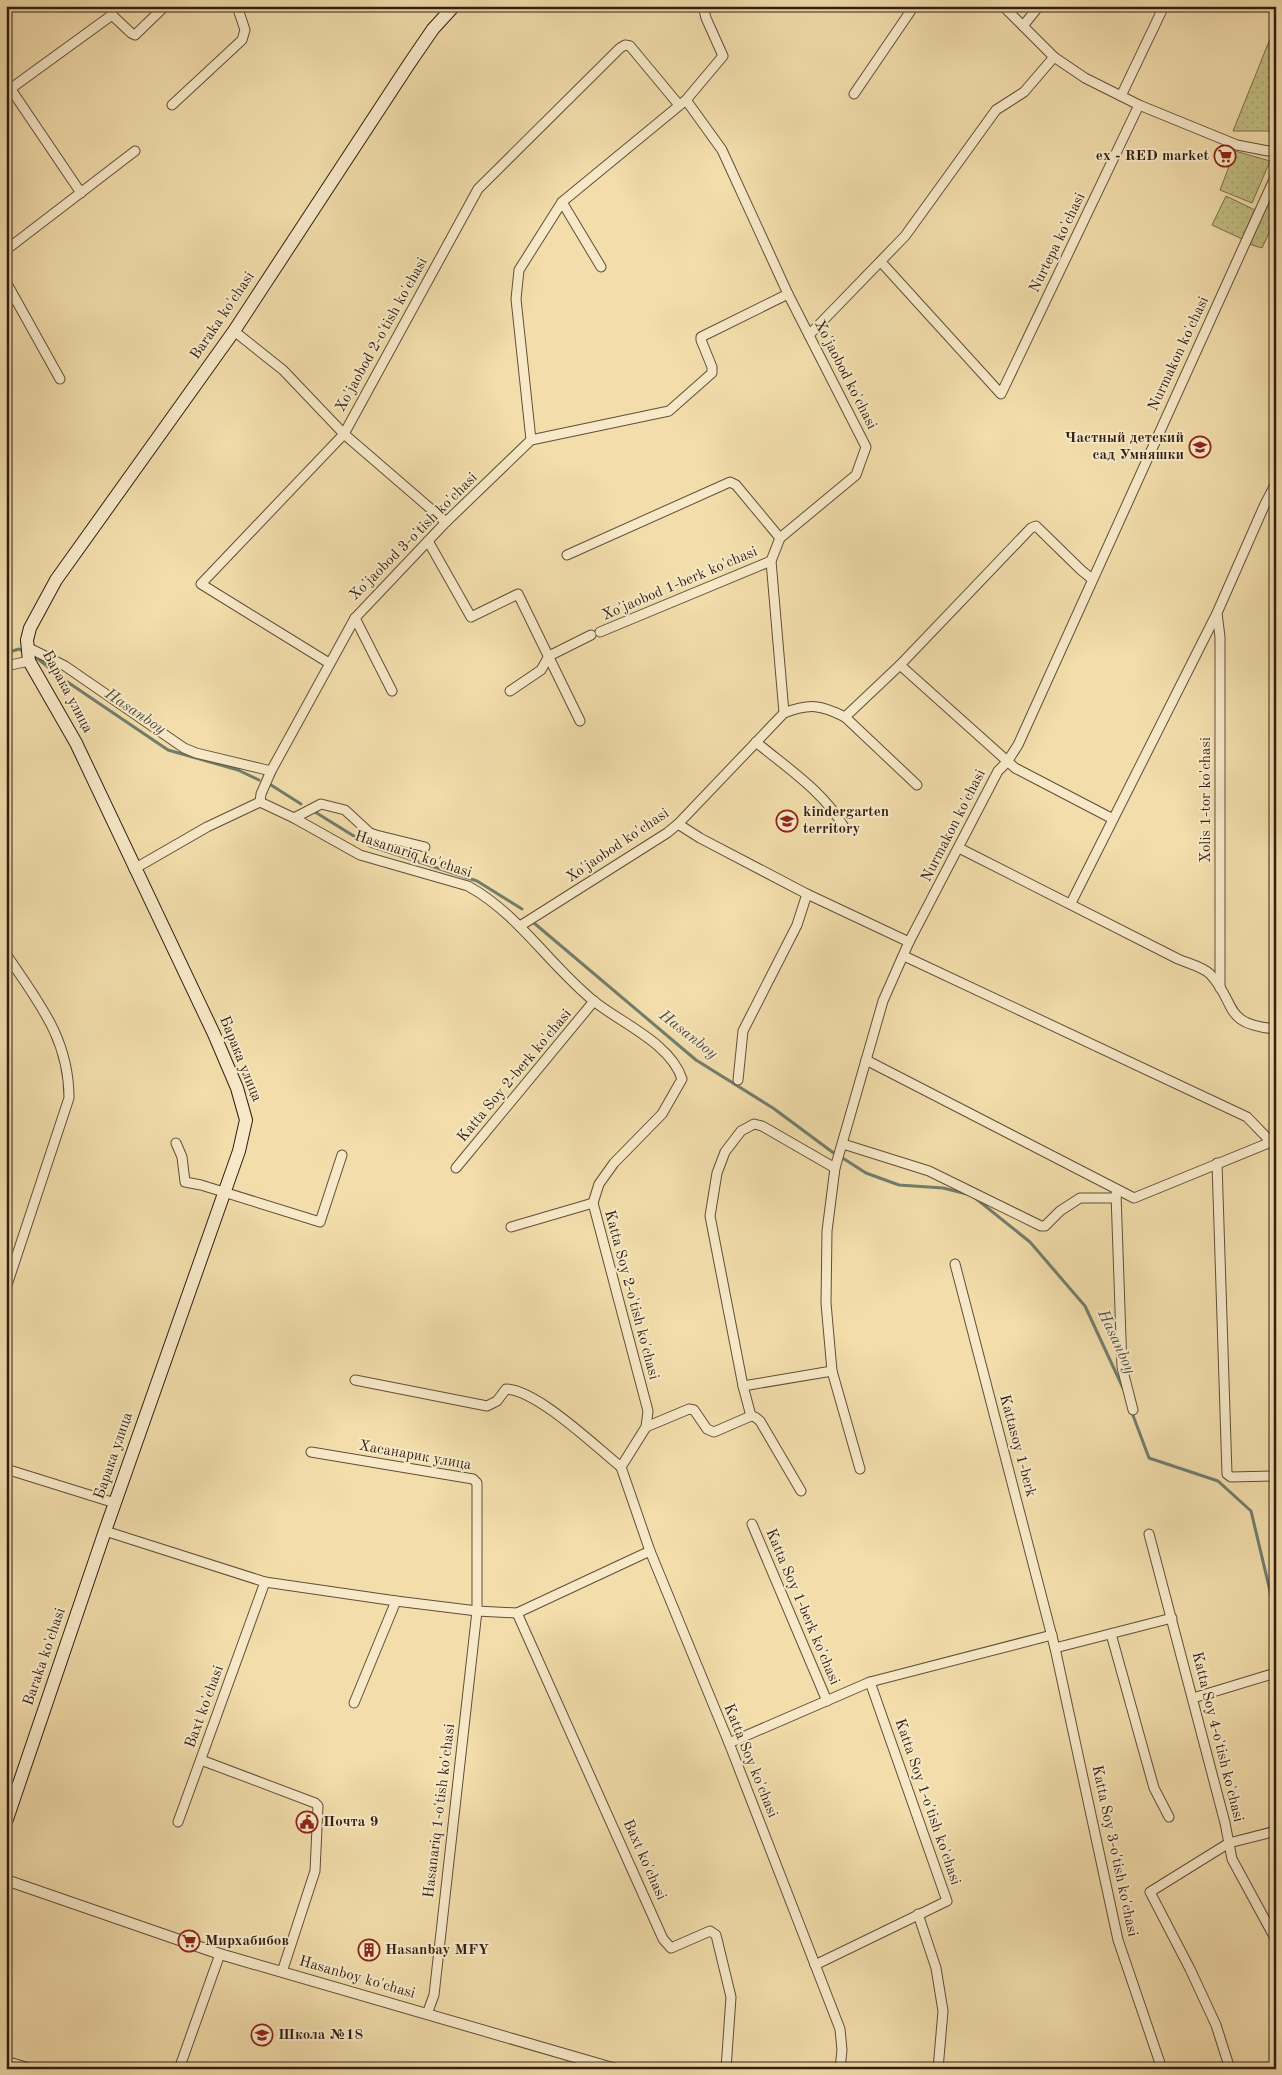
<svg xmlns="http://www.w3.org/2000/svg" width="1282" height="2075" viewBox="0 0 1282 2075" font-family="'Old Standard TT',serif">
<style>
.grass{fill:url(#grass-dots);stroke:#7a6e4c}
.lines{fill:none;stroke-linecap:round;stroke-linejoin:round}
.stream{stroke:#717d6d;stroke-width:3}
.minor-casing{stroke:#614e3a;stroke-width:11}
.tertiary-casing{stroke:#614e3a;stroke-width:12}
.secondary-casing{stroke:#311e14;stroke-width:14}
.minor{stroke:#f7e9c8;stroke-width:9}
.tertiary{stroke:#f7e9c8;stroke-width:10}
.secondary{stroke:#f7e9c8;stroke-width:12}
.labels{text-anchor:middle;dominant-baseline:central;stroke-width:4;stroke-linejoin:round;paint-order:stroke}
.poi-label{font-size:15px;font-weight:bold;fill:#311e14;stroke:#f7e9c8;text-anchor:start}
.street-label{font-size:15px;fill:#311e14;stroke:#f7e9c8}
.water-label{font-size:16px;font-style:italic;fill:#514d41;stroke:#f7e9c8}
</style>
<defs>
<pattern id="grass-dots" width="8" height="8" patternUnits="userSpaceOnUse" patternTransform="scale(1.25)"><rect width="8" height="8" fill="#c2bf84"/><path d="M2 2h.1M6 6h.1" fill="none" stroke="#a7a471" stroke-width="1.8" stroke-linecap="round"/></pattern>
</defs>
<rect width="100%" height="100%" fill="#f2ddab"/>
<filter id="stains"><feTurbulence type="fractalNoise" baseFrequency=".004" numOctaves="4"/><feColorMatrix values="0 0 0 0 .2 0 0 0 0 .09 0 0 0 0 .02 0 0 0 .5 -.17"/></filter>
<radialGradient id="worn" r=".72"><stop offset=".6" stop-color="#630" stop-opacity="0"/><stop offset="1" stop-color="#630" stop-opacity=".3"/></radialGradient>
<g class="grass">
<polygon points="1276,24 1276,117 1272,131 1233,131"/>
<polygon points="1235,151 1270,161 1252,203 1220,190"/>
<polygon points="1276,185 1276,218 1262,248 1249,244"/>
<polygon points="1226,196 1255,210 1242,239 1212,225"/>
</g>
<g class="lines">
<g class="stream">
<polyline points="6,653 19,649 25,652"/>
<polyline points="33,655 66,681 168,750 238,770 259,780"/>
<polyline points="271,785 301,804"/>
<polyline points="315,812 370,846 477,881 522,909"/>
<polyline points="534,923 696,1060 773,1108 835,1154"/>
<polyline points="841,1157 866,1173 899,1185 943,1188 967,1194"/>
<polyline points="974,1197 1030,1242 1085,1306 1123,1388"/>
<polyline points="1131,1410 1149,1458 1218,1481 1251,1511 1276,1616"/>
</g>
<g class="minor-casing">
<g id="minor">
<polyline points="1003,6 1054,57 1085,78 1139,105 1237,145 1268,151 1276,150"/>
<polyline points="1023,26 1039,6"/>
<polyline points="6,82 81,193"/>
<polyline points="6,92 112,15 131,33 135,35 165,6"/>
<polyline points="854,94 914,6"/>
<polyline points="1121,96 1164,6"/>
<polyline points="686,100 722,150 788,294 866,447 856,475 780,538 771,561 784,713"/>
<polyline points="172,105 242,40 245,30 237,6"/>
<polyline points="562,202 601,267"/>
<polyline points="6,250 135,151"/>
<polyline points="881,262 1001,394 1139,105"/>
<polyline points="6,282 60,379"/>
<polyline points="234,331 283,370 344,434 446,522"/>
<polyline points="809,335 905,236 996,110 1024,92 1054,57"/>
<polyline points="531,440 516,299 519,270 562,202 686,100 723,56 706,18 703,6"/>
<polyline points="428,541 471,617 518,594 580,721"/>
<polyline points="567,555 730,482 736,485 780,538"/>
<polyline points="355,618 392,691"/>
<polyline points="600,632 771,561"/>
<polyline points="27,647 65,666 184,748 196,753 271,771"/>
<polyline points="329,663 201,584 344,434 478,189 620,48 625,45 630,46 679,105"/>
<polyline points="900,665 1015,768 1113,819"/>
<polyline points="6,666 29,661"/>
<polyline points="510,691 541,670 549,656 591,635"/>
<polyline points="845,717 917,785"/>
<path d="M756 742C787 768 823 791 844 827"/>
<polyline points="260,802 261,794 271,771 355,618 446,522 531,440 669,411 712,373 712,367 701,340 701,337 788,294"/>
<polyline points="294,818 321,804 345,810 370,833 376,835 425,847"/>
<polyline points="678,824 700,838 807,894 909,942"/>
<path d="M959 848 1178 959C1187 963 1203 967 1210 974 1238 1004 1221 1024 1276 1029"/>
<path d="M134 869 207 827 260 802 294 818 360 855 468 886C519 914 550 966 595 1002 623 1024 671 1044 682 1079L662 1114 614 1163 599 1184 593 1203 648 1411 646 1427 621 1467"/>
<polyline points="1071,903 1217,613"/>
<path d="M520 926 667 833 678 824 784 713C810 703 821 705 845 717L900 665 1031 528 1036 526 1081 570 1092 579"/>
<path d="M6 954C38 1002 69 1038 69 1098L6 1288"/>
<polyline points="904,956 1247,1117 1276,1147"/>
<polyline points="1220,988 1220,637 1217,613 1265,504 1276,483"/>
<polyline points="866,1060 1134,1198 1271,1142"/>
<polyline points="738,1080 743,1031 797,925 807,894"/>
<polyline points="176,1143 182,1157 185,1182 201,1185 320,1222 342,1155"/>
<polyline points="843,1144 929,1171 1041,1226 1045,1226 1060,1211 1080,1198 1116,1198"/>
<polyline points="1217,1163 1227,1474 1231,1477 1276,1476"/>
<polyline points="456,1168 594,1001"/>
<polyline points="1116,1194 1122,1367 1133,1410"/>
<polyline points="511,1227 593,1203"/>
<polyline points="955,1264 1055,1648 1118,1940 1162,2069"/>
<path d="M355 1380 487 1406 497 1401 506 1389C537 1390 595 1446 621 1467"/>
<polyline points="743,1386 710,1216 717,1173 725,1152 741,1131 754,1124 762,1126 835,1168"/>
<polyline points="751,1416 755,1417 760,1421 801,1491"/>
<polyline points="646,1427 689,1409 694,1410 707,1429 714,1432 751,1416 743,1386 832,1371"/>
<polyline points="311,1452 473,1479 477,1483 477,1611 434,1995 427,2014"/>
<polyline points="621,1467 650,1551 729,1743 840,2029 842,2050 840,2069"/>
<polyline points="6,1469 115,1503"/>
<polyline points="860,1469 832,1371 826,1303 827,1231 835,1168 883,1001 909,942 998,771 1007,762 1018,745 1276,175"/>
<polyline points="752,1524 827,1701"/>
<polyline points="105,1531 265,1582 396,1601 477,1611 517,1613 650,1551"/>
<polyline points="1149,1534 1225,1823 1232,1859 1276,1940"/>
<polyline points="517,1613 663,1939 671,1948 710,1931 716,1935 731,1997 726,2069"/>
<polyline points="1111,1634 1154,1788 1169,1817"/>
<polyline points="1055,1648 1172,1618"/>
<polyline points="1193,1698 1272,1674 1276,1677"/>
<polyline points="354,1703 396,1601"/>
<polyline points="729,1743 870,1682 1052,1635"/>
<polyline points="201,1760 315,1803 318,1806 315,1871 282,1972"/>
<polyline points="178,1822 265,1582"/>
<polyline points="918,1914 936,1968 943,2011 938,2069"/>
<polyline points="815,1965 947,1901 870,1682"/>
<polyline points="6,2061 32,2069"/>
<polyline points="179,2069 220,1954"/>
<polyline points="1230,2069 1216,2025 1190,1969 1150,1892 1229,1843 1276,1831"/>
</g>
</g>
<g class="tertiary-casing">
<polyline id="tertiary" points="6,1880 220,1954 616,2069"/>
</g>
<g class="secondary-casing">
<polyline id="secondary" points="6,1822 105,1531 239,1151 246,1120 237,1088 214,1034 76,743 29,661 27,640 30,628 56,580 234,331 409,64 433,29 454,6"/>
</g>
<use href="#minor" class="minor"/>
<use href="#tertiary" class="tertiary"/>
<use href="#secondary" class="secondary"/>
</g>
<defs>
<g id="supermarket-ring" transform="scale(1.125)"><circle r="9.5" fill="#f7e9c8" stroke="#8f2418" stroke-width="1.5"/><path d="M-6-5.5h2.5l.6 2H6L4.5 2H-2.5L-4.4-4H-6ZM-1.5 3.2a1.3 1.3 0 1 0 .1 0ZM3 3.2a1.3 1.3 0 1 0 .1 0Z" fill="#8f2418"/></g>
<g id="school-ring" transform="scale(1.125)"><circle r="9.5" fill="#f7e9c8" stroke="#8f2418" stroke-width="1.5"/><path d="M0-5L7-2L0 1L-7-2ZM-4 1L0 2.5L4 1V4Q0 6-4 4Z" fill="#8f2418"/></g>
<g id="civic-ring" transform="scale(1.125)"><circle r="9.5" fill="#f7e9c8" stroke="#8f2418" stroke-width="1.5"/><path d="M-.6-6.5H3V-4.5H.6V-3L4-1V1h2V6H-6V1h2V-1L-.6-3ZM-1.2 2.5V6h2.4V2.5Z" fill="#8f2418"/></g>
<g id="building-ring" transform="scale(1.125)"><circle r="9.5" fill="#f7e9c8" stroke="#8f2418" stroke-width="1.5"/><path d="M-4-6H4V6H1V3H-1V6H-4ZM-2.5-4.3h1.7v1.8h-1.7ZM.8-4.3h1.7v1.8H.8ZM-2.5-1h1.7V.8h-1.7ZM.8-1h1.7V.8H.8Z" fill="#8f2418"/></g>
</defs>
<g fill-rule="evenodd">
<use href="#supermarket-ring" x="1225" y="156"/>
<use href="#school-ring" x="1200" y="447"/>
<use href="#school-ring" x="787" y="821"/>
<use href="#civic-ring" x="307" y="1822"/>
<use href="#supermarket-ring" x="189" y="1941"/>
<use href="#building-ring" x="369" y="1950"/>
<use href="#school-ring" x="262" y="2035"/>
</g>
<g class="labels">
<g class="poi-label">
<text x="1209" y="156" text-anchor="end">ex - RED market</text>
<text x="1184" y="438" text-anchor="end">Частный детский<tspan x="1184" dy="17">сад Умняшки</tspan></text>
<text x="803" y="812">kindergarten<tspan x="803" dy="17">territory</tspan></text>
<text x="323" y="1822">Почта 9</text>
<text x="205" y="1941">Мирхабибов</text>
<text x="385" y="1950">Hasanbay MFY</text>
<text x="278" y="2035">Школа №18</text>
</g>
<g class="street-label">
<text transform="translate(1058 243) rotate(-64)">Nurtepa ko'chasi</text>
<text transform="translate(223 316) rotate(-56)">Baraka ko'chasi</text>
<text transform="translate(382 335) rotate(-61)">Xo'jaobod 2-o'tish ko'chasi</text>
<text transform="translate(1179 354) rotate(-65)">Nurmakon ko'chasi</text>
<text transform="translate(845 375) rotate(63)">Xo'jaobod ko'chasi</text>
<text transform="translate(414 537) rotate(-45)">Xo'jaobod 3-o'tish ko'chasi</text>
<text transform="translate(680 584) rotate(-23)">Xo'jaobod 1-berk ko'chasi</text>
<text transform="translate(67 692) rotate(62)">Барака улица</text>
<text transform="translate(1206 800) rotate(-90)">Xolis 1-tor ko'chasi</text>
<text transform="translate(954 826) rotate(-63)">Nurmakon ko'chasi</text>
<text transform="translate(618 846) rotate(-34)">Xo'jaobod ko'chasi</text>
<text transform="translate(413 855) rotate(18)">Hasanariq ko'chasi</text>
<text transform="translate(240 1059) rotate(68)">Барака улица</text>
<text transform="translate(515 1076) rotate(-50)">Katta Soy 2-berk ko'chasi</text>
<text transform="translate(631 1295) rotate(75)">Katta Soy 2-o'tish ko'chasi</text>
<text transform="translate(1017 1446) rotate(75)">Kattasoy 1-berk</text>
<text transform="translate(114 1456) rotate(-71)">Барака улица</text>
<text transform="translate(415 1456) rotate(10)">Хасанарик улица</text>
<text transform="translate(802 1607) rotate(67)">Katta Soy 1-berk ko'chasi</text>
<text transform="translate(45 1657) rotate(-71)">Baraka ko'chasi</text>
<text transform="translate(205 1707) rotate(-70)">Baxt ko'chasi</text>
<text transform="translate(1217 1737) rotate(76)">Katta Soy 4-o'tish ko'chasi</text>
<text transform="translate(750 1761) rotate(68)">Katta Soy ko'chasi</text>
<text transform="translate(927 1802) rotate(71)">Katta Soy 1-o'tish ko'chasi</text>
<text transform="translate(440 1811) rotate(-83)">Hasanariq 1-o'tish ko'chasi</text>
<text transform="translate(1114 1851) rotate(78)">Katta Soy 3-o'tish ko'chasi</text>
<text transform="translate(644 1860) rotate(66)">Baxt ko'chasi</text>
<text transform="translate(357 1978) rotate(16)">Hasanboy ko'chasi</text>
</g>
<g class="water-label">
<text transform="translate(135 712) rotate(34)">Hasanboy</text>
<text transform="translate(688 1035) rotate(38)">Hasanboy</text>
<text transform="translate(1116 1342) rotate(65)">Hasanboy</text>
</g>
</g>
<rect width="1282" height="2075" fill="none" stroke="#f2ddab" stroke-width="25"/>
<rect x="8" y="8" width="1267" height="2060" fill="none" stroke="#311e14" stroke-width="2.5"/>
<rect x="12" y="12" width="1257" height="2050" fill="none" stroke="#311e14"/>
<rect width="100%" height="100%" filter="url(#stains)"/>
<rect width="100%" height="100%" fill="url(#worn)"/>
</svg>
